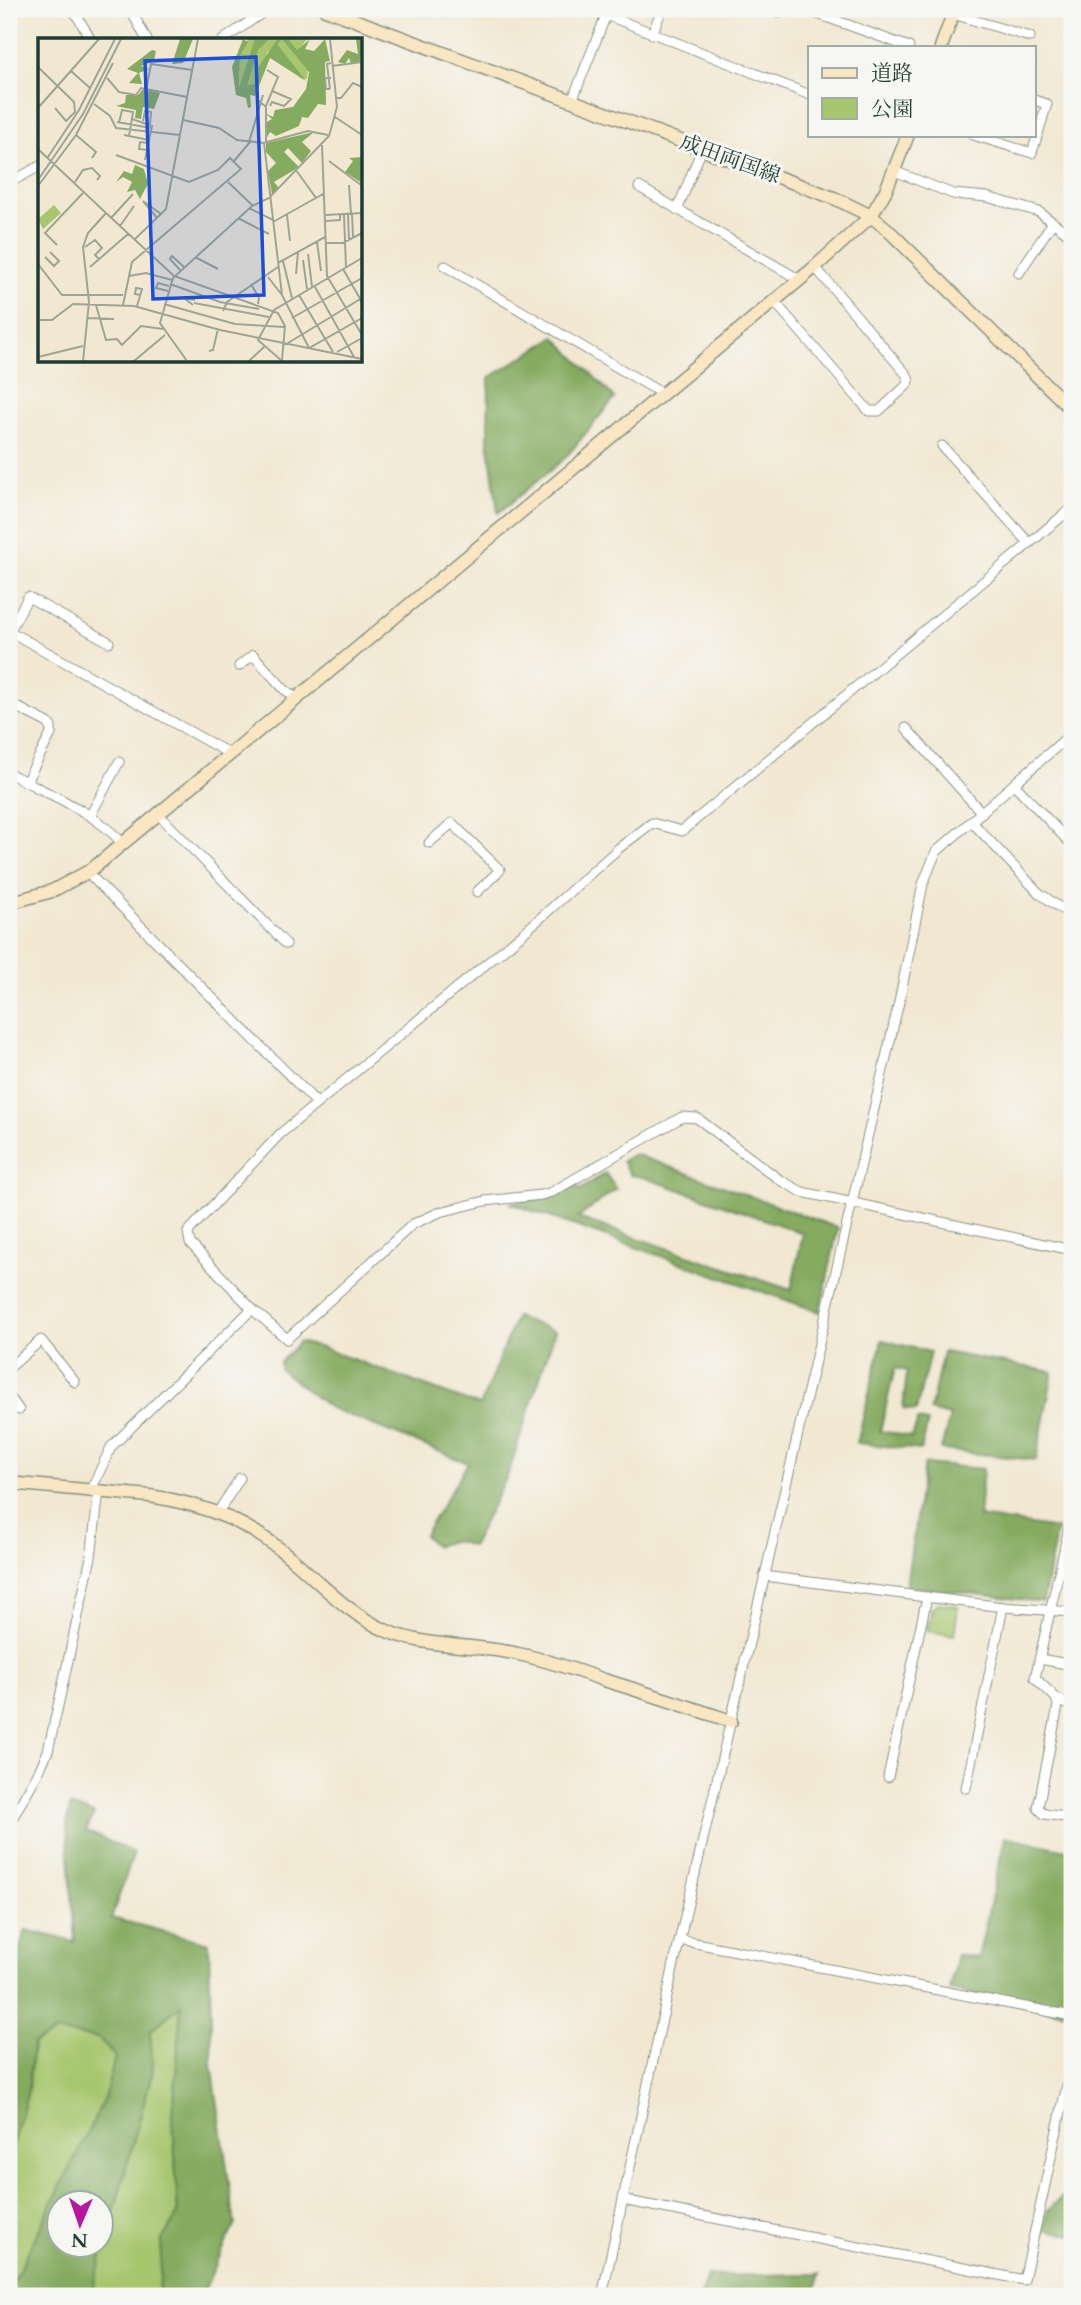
<svg xmlns="http://www.w3.org/2000/svg" width="1081" height="2305" viewBox="0 0 1081 2305" font-family="Cardo,'Noto Serif JP',serif">
<style>
.green{fill:#a7c66e;stroke:#638251;stroke-width:2;fill-rule:evenodd}
.forest{fill:#85ab61;stroke:#52744a;stroke-width:2;fill-rule:evenodd}
.lines{fill:none;stroke-linecap:round;stroke-linejoin:round}
.street-casing{stroke:#889283;stroke-width:11}
.secondary-casing{stroke:#889283;stroke-width:15}
.street{stroke:#fff;stroke-width:9}
.secondary{stroke:#f9e7c3;stroke-width:12}
.labels{text-anchor:middle;dominant-baseline:central;stroke-width:6;stroke-linejoin:round;paint-order:stroke}
.street-label{font-size:21px;fill:#1f3d34;stroke:#f6f6f2}
.inset-road{fill:none;stroke:#9ea493;stroke-width:2}
.view{fill:#1d4ed8;fill-opacity:0.15;stroke:#1d4ed8;stroke-width:3.5}
.inset-edge{fill:none;stroke:#1f3d34;stroke-width:3.5}
</style>
<rect width="100%" height="100%" fill="#f6f6f2"/>
<filter id="ink" filterUnits="userSpaceOnUse"><feTurbulence type="fractalNoise" baseFrequency=".0143" numOctaves="2"/><feDisplacementMap in="SourceGraphic" scale="14" xChannelSelector="R" yChannelSelector="G"/><feConvolveMatrix kernelMatrix="1 2 1 2 8 2 1 2 1" color-interpolation-filters="sRGB"/></filter>
<filter id="wash" filterUnits="userSpaceOnUse"><feTurbulence type="fractalNoise" baseFrequency=".00686" numOctaves="4" result="noise"/><feDisplacementMap in="SourceGraphic" scale="28" xChannelSelector="R" yChannelSelector="G"/><feGaussianBlur stdDeviation="1.57" result="paint"/><feColorMatrix in="noise" values="0 0 0 0 0 0 0 0 0 0 0 0 0 0 0 0 0 1.4 0 .05"/><feComposite in="paint" operator="in"/></filter>
<g filter="url(#wash)">
<rect width="100%" height="100%" fill="#f2e8d2"/>
<g class="green">
<polygon points="938,1603 958,1606 954,1635 927,1631 932,1608"/>
<path d="M182 2004 173 2116 178 2214 162 2240 159 2296H9V2159L28 2091 33 2044 56 2032 99 2038ZM60 2204H102V2246H60Z"/>
</g>
<g class="forest">
<polygon points="555,337 615,398 565,458 498,513 488,439 489,378"/>
<polygon points="634,1154 838,1228 820,1312 510,1203 554,1196 576,1184 580,1190 605,1173 616,1189 578,1218 791,1290 803,1233 643,1177 630,1175 622,1161"/>
<path d="M516 1317 555 1331 508 1474 472 1546C457 1541 450 1539 436 1547L424 1535 468 1463 328 1407 280 1369V1362L299 1342 322 1348 480 1406Z"/>
<polygon points="882,1340 930,1352 916,1411 903,1409 907,1371 895,1368 880,1431 912,1437 918,1420 928,1422 921,1450 857,1443"/>
<polygon points="943,1352 1053,1372 1036,1460 941,1450 950,1416 930,1411"/>
<polygon points="924,1464 983,1469 979,1517 1057,1529 1043,1602 906,1586"/>
<path d="M70 1806 94 1814 86 1831 134 1853 111 1918 209 1943 212 2064 235 2224 201 2296H159L162 2240 178 2214 173 2116 181 2005 150 2031 153 2070 91 2296H9L11 2286 105 2097 115 2057 99 2038 56 2032 33 2044 28 2091 9 2159V1983L26 1930 75 1942 67 1824ZM60 2204H102V2246H60Z"/>
<polygon points="1005,1837 1072,1851 1072,2014 949,1990 957,1954 978,1958"/>
<polygon points="1072,2187 1072,2235 1044,2229 1047,2212"/>
<polygon points="820,2274 813,2296 700,2296 707,2276"/>
</g>
</g>
<g filter="url(#ink)">
<g class="lines">
<g class="street-casing">
<g id="street">
<polyline points="73,9 91,40"/>
<polyline points="130,9 147,40"/>
<polyline points="591,9 810,95"/>
<polyline points="770,9 779,12 781,9"/>
<polyline points="804,9 909,47"/>
<polyline points="953,14 1030,37"/>
<polyline points="652,34 662,9"/>
<polyline points="223,40 268,9"/>
<polyline points="572,101 606,15"/>
<polyline points="973,135 1032,153 1047,104 1034,100"/>
<polyline points="894,171 953,194 987,197 1039,212 1066,232 1072,233"/>
<polyline points="9,183 40,166"/>
<polyline points="639,187 800,280"/>
<polyline points="677,210 702,149"/>
<polyline points="445,266 663,394"/>
<polyline points="1019,273 1053,222"/>
<polyline points="774,301 869,411 879,411 906,386 909,381 907,375 815,267"/>
<polyline points="942,446 1029,543"/>
<polyline points="1072,508 682,831 652,823 619,848 520,936 280,1134 188,1232 190,1243 252,1309 287,1339 413,1224 440,1212 485,1201 541,1195 552,1192 682,1117 697,1118 780,1180 802,1192 1072,1250"/>
<polyline points="9,631 230,754"/>
<polyline points="9,632 28,597 109,642"/>
<polyline points="239,666 253,655 284,689 296,698"/>
<polyline points="9,703 48,723 51,727 51,734 26,782"/>
<polyline points="906,728 982,813"/>
<path d="M9 773C47 794 95 811 123 844"/>
<polyline points="1014,784 1072,845"/>
<polyline points="159,815 286,944"/>
<polyline points="90,816 119,762"/>
<polyline points="972,822 1039,893 1072,916"/>
<polyline points="429,843 452,823 500,870 477,892"/>
<polyline points="87,872 317,1103"/>
<polyline points="9,1368 41,1340 75,1382"/>
<polyline points="9,1396 19,1410"/>
<polyline points="91,1490 111,1447 252,1309"/>
<polyline points="218,1512 240,1478"/>
<polyline points="1072,1515 1035,1678 1056,1698 1072,1707"/>
<polyline points="764,1576 1003,1607 1072,1612"/>
<polyline points="1040,1659 1072,1665"/>
<polyline points="1056,1698 1058,1706 1038,1808 1044,1814 1072,1818"/>
<polyline points="888,1777 927,1597"/>
<polyline points="966,1788 1003,1607"/>
<polyline points="9,1824 39,1771 48,1751 91,1557 99,1491"/>
<polyline points="680,1940 1072,2016"/>
<polyline points="623,2200 1024,2280 1072,2062"/>
<polyline points="602,2296 676,1955 899,1002 923,884 936,852 1072,733"/>
</g>
</g>
<g class="secondary-casing">
<g id="secondary">
<polyline points="325,9 834,198 871,216 887,229 1072,410"/>
<polyline points="941,47 955,9"/>
<polyline points="9,903 52,891 91,870 815,267 871,216 886,190 908,135"/>
<path d="M9 1483 150 1496C209 1505 253 1524 298 1564 326 1589 351 1615 387 1631 427 1648 475 1644 518 1654 547 1660 576 1670 604 1680 647 1693 689 1707 731 1721"/>
</g>
</g>
<use href="#street" class="street"/>
<use href="#secondary" class="secondary"/>
</g>
</g>
<g class="labels">
<g class="street-label">
<text transform="translate(730 159) rotate(20)">成田両国線</text>
</g>
</g>
<g transform="translate(38 38)">
<rect width="324" height="324" fill="#f2e8d2"/>
<path d="M210 1H269L257 17 270 31 269 41 262 40 246 17 230 13 216 46 201 51 202 18ZM16 167 23 175 5 191 0 181Z" fill="#a7c66e"/>
<path d="M142 1H155L145 25 134 26ZM205 1 210 4 202 18 201 50 217 1H231L220 12 209 47 216 46 219 31 238 3 242 1H250L259 12 272 1 267 11 276 13 287 1 292 23 287 24 288 67 280 66 270 80 264 79 261 88 238 98 232 94 228 101 229 84 234 81 227 75 235 79 237 72 255 69 268 51 271 34 244 1 239 6 268 43 232 20 217 58 212 57 213 69 210 70 208 60 198 57 194 29ZM318 1H324L322 25H313L311 20 307 26 300 24 309 12 320 16ZM114 12 118 13 116 23 103 28 111 31 101 35 104 46 91 45 100 35 89 31ZM105 51 122 55 116 71 105 69 103 81 97 80 98 72 78 68 87 65 88 57H100ZM276 94 264 104 273 113 264 125 250 110 246 114 261 129 236 144 241 150 234 156 230 133 238 125 228 114V105ZM324 119V145L307 134 315 123 311 120ZM97 127 106 131 110 146 102 161 97 152 89 154 94 144 85 139 78 144 86 133 94 136Z" fill="#85ab61"/>
<path class="inset-road" d="M294 28 324 24M0 29 36 64 37 74 28 83 17 70M33 33 52 50M69 40 81 54 98 57 103 50 149 59M292 51 289 26 293 25M292 51H288L287 40H293M108 53 113 26 154 32M298 60H303L315 45 324 49M221 63 228 69V104M56 66 72 78 78 90 142 97M228 68 240 39 229 32M232 68 234 64 246 68 253 61 234 53M0 70 61 1M297 79 324 97M94 81 114 88 107 122M145 82 181 90 199 102 226 105 244 257 271 310 324 280M105 83 107 73 113 74 112 86M79 84 113 90M81 85 84 72 95 74 91 98M38 97 58 114 54 120M86 97 111 102M211 104 225 57M225 105 270 93 290 97M284 107 289 238 324 297M0 111 68 175 50 195 45 209 51 264 45 323M109 112 101 111 102 104 110 105M78 117 151 144 180 132 192 120 203 131 94 224 85 267M10 119 41 72 77 1M196 123 212 104M291 123 323 147M258 132 278 160M0 142 45 76 83 1M37 144 45 132 54 130 62 138 59 142M190 144 214 167M311 147 313 176M0 148 38 97 75 25M211 170 235 182M68 175 136 238 240 275 247 288 244 322M314 176 315 199M249 177 252 203M287 177 324 175M306 177 308 229M310 177 311 202M73 180 95 156M119 180 105 163 123 176M200 180 231 196M287 183 302 182V176M235 184 285 156M82 188 96 168M96 202 128 171 160 1M279 204 283 233M288 205H305L324 195M19 207 7 195 45 155M47 209 57 202 64 210 57 217 61 221M270 216 274 249M7 219 16 228 21 223 12 214M157 219 180 231M265 222 269 251M245 223 254 260M240 225 287 199M0 226 24 257H85M52 229 90 196M305 231 324 264M142 232 132 221 134 218 146 229M258 236 260 214M91 238 108 235 134 242M230 239 244 257M132 246 182 264 221 271M213 246 221 260 220 266M277 249 316 319M130 253 118 250 120 245 131 248M261 257 295 314M156 265 231 279M126 266 197 286 246 289M58 267 68 302 79 301 84 307 103 288 125 291M155 267 146 260 157 262M99 268 104 251 98 250 97 256 102 257M185 273 189 264 240 229M50 280 76 281M254 280 324 240M0 282H14L35 266 96 268 182 292 324 321M250 305 324 260M171 313 175 312 180 291M299 314 324 300M0 319 45 308M96 323 127 297M149 323 122 285 135 240 214 168 231 160 291 98 299 69 292 1M211 323 227 308M244 323 220 302 236 272 324 220"/>
<path class="view" d="M218 19 226 257 115 261 107 23Z"/>
<rect width="324" height="324" class="inset-edge"/>
</g>
<rect width="1081" height="2305" fill="none" stroke="#f6f6f2" stroke-width="35"/>
<rect x="808" y="46" width="228" height="91" fill="#f6f6f2" stroke="#a0aca6" stroke-width="2"/>
<rect x="822" y="68" width="35" height="10" fill="#f9e7c3" stroke="#a0aca6" stroke-width="2"/>
<text x="871" y="80" font-size="21" fill="#1f3d34">道路</text>
<rect x="822" y="98" width="35" height="21" fill="#a7c66e" stroke="#a0aca6" stroke-width="2"/>
<text x="871" y="116" font-size="21" fill="#1f3d34">公園</text>
<g transform="translate(80 2224) rotate(182)"><circle r="33" fill="#f6f6f2" stroke="#a0aca6" stroke-width="2"/>
<path d="M0-5L12 26L0 18L-12 26Z" fill="#b5179e"/>
<text y="-10" font-size="19" font-weight="bold" text-anchor="middle" fill="#1f3d34">N</text>
</g>
</svg>
